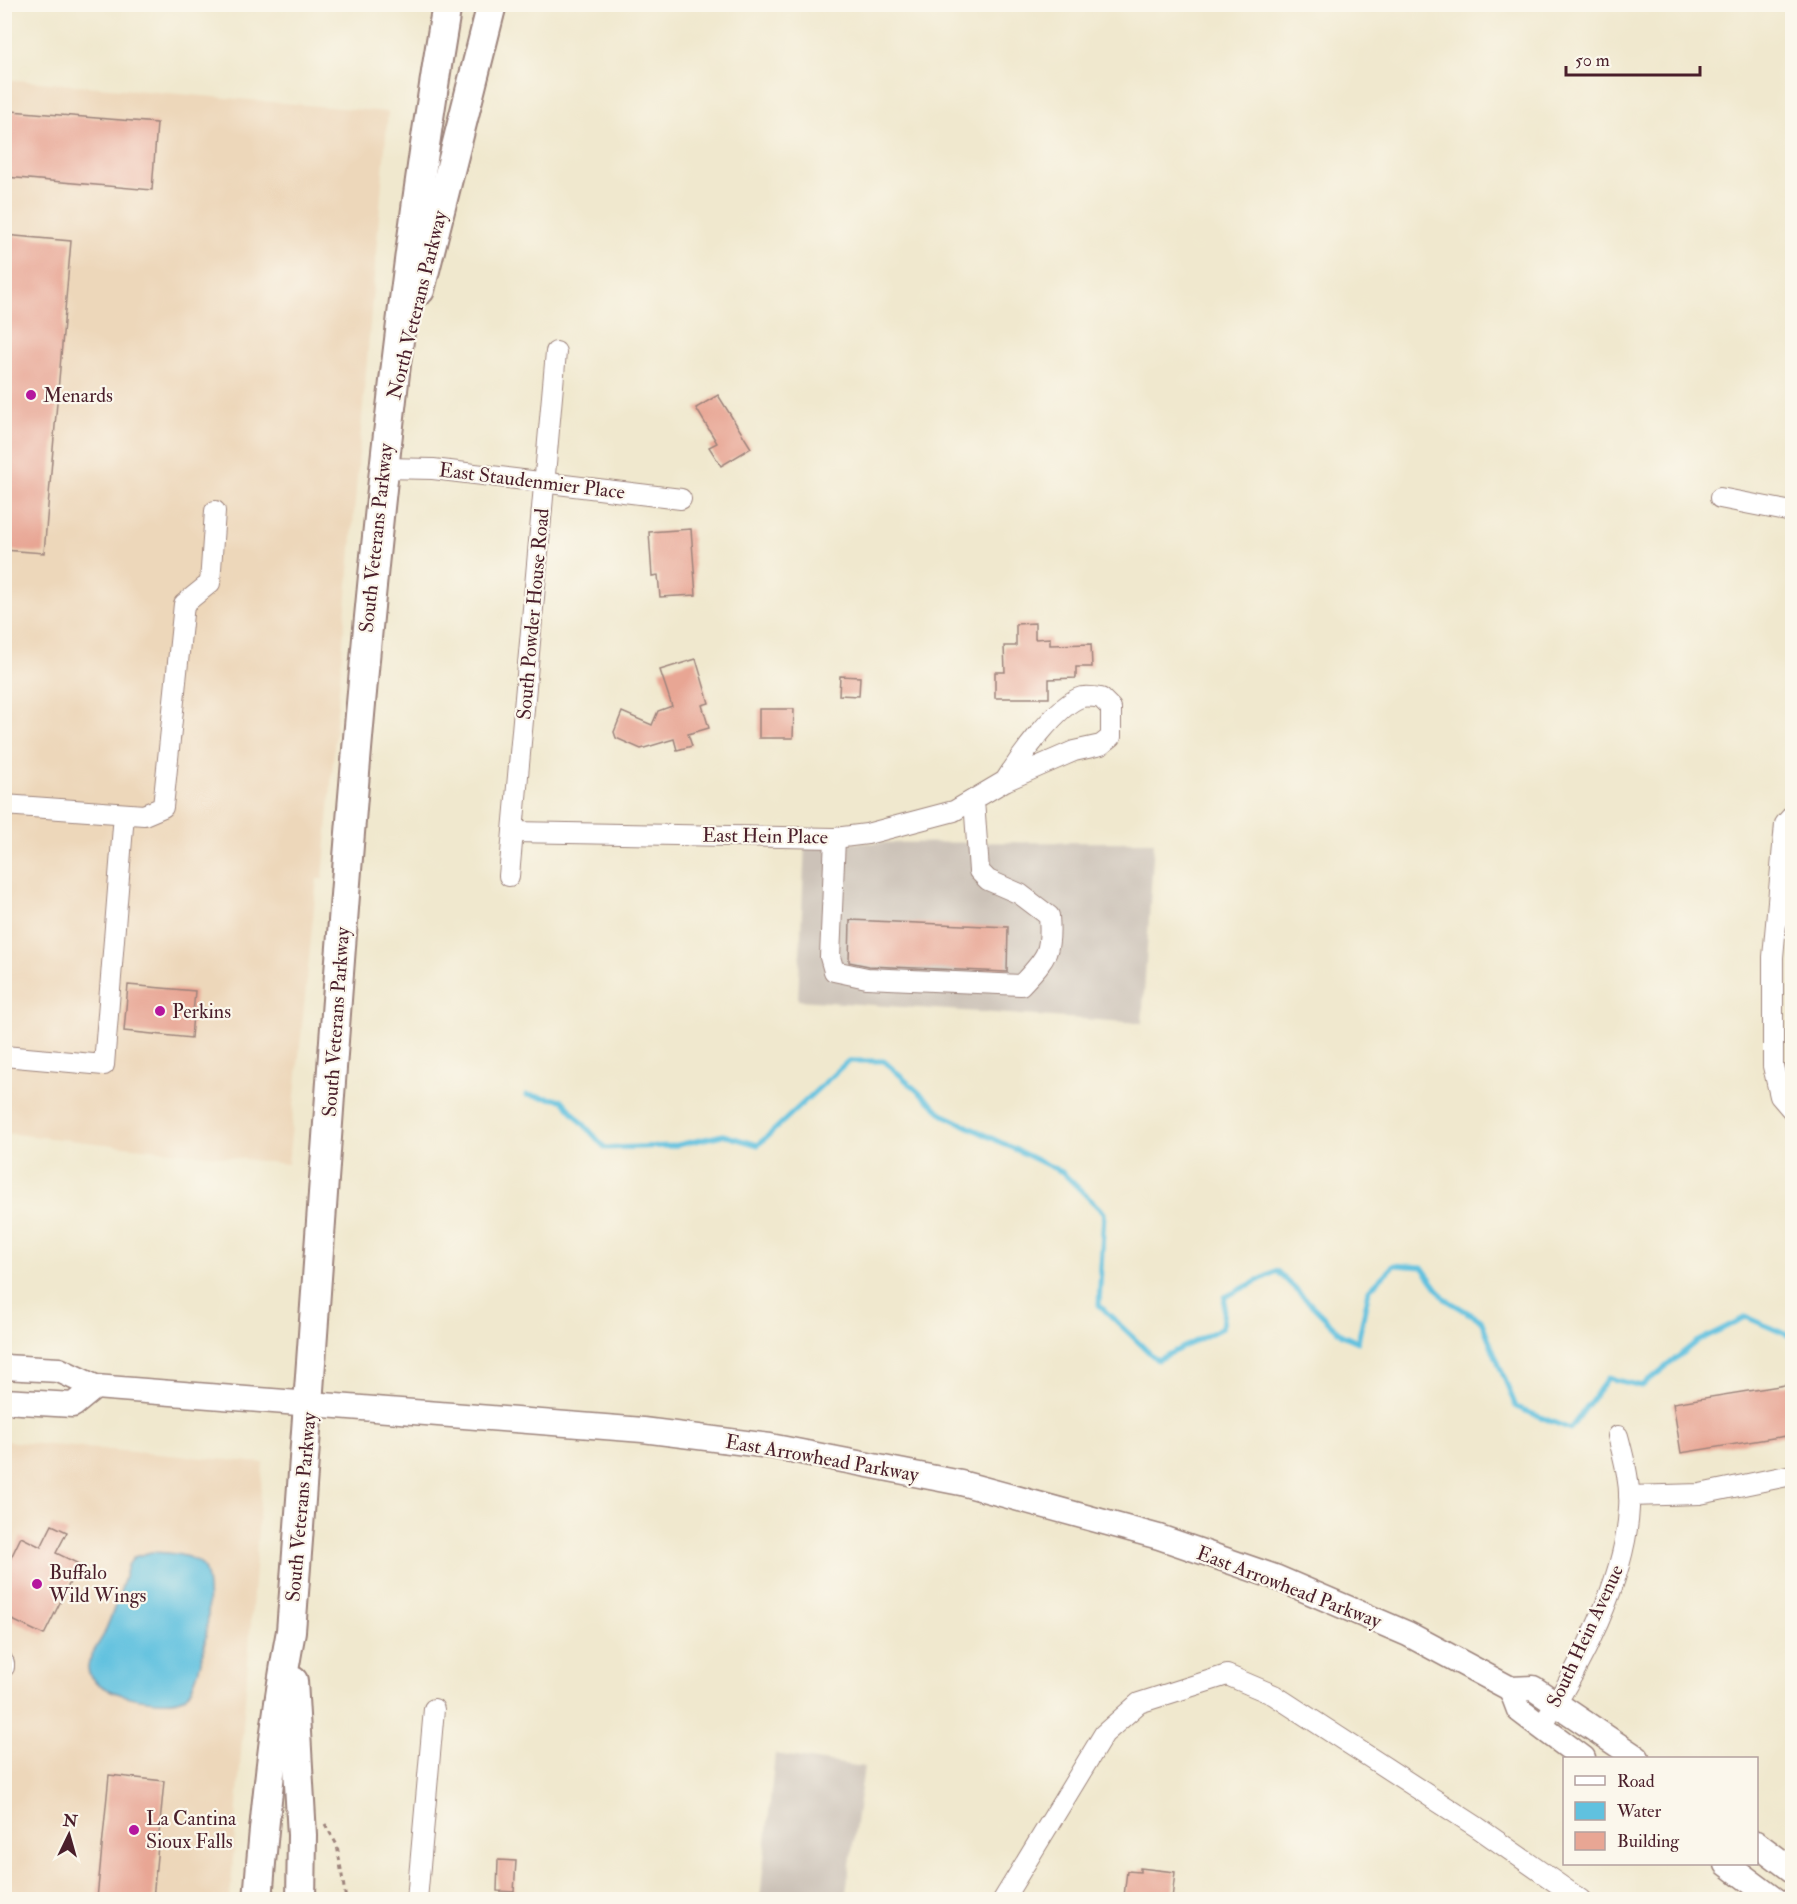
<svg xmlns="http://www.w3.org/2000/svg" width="1797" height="1904" viewBox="0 0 1797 1904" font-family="'IM FELL Double Pica',serif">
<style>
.built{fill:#edd7ba}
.industrial{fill:#ccc2b8}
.water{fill:#60c1df;stroke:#557085;stroke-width:1.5}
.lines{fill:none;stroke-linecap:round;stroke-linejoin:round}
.stream{stroke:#60c1df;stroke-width:5}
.building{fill:#e8a694}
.minor-casing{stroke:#9d847c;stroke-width:22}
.major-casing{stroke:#9d847c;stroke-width:27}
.highway-casing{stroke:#9d847c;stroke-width:32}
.path{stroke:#9d847c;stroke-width:3;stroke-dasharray:4.5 4.5;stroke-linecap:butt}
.minor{stroke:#fff;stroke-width:20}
.major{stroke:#fff;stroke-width:24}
.highway{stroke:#fff;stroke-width:28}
.poi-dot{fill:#b5179e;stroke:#fbf7ec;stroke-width:2}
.labels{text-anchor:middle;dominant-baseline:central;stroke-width:4.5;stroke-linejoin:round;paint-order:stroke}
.street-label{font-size:20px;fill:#4a1f2b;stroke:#fbf7ec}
.poi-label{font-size:20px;fill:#4a1f2b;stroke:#fbf7ec;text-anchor:start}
</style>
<rect width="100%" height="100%" fill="#fbf7ec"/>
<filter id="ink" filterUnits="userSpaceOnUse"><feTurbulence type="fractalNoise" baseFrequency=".0167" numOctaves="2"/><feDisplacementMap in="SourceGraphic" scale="12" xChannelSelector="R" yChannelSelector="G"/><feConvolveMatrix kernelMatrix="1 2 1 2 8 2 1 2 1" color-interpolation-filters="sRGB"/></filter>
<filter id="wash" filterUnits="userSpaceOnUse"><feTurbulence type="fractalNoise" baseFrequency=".008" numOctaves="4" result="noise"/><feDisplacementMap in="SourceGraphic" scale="24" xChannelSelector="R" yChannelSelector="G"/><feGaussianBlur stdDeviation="1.35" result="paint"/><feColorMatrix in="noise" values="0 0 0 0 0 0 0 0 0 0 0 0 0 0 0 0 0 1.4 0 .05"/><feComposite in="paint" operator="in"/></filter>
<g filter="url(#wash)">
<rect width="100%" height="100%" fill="#f0e8ce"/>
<g class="built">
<polygon points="4,79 388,112 323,879 317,879 288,1164 5,1133"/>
<polygon points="4,1441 263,1463 230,1899 5,1899"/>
</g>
<g class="industrial">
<polygon points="1154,842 1142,1023 798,1000 805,843"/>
<polygon points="775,1754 864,1767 845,1899 760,1899"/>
</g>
<path class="water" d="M151 1552C166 1553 187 1553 200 1563 218 1578 205 1685 183 1698 165 1708 86 1694 88 1667 89 1655 99 1644 104 1634 113 1612 123 1588 128 1565L134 1557Z"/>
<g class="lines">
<polyline class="stream" points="526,1095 562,1100 605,1148 673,1146 723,1135 758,1145 848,1061 884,1061 944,1115 1062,1172 1104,1213 1099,1305 1157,1360 1222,1328 1225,1297 1277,1271 1342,1335 1358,1342 1369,1290 1394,1265 1422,1267 1445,1299 1481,1320 1516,1407 1570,1429 1608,1378 1642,1386 1696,1342 1746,1317 1792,1337"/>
</g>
<g id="blocks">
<g class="building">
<polygon points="11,111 157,123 152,190 6,177"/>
<polygon points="4,235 71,241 44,553 4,550"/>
<polygon points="718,395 751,448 721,466 709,447 717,443 696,408"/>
<polygon points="691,529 696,595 660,597 658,575 652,576 649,532"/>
<polygon points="1035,623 1035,639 1050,638 1050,645 1091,644 1092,667 1076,667 1076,678 1049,679 1049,698 995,698 995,672 1005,672 1004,646 1016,646 1016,624"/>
<polygon points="696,659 709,703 702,705 709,728 688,734 692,746 677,750 674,739 641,749 616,738 614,732 622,712 652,725 658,711 672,706 660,670"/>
<polygon points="840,676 860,677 859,696 839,695"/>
<polygon points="759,709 794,709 793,738 759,738"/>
<polygon points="850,920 1008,927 1007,972 869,966 849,962"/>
<polygon points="128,985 195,991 191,1038 124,1031"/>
<polygon points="1792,1384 1792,1435 1681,1453 1673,1403"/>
<polygon points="52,1525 67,1532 56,1553 79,1564 44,1635 4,1616 4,1572 21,1537 41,1547"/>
<polygon points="109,1775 164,1781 153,1899 97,1899"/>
<polygon points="498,1860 516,1861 514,1892 497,1891"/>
<polygon points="1140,1868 1175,1872 1172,1899 1124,1896 1127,1871 1140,1872"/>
</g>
</g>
</g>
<g filter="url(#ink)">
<use href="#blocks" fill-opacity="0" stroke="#9d847c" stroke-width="1.5"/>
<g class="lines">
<g class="minor-casing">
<g id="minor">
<polyline points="383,468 433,469 681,499"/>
<polyline points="1720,498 1792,512"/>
<polyline points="4,805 144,815 163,807 184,604 210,583 215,511"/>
<polyline points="1792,816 1785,824 1773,957 1773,1066 1780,1096 1792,1110"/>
<path d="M513 832 835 838 867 834 954 811 1005 781 1074 751 1101 745 1111 737V708L1101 698C1095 697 1088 696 1082 697 1057 704 1019 759 1005 781"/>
<path d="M835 838 830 957 834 971 867 978 1021 985C1046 958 1052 954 1049 916L1020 894 988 880 979 871 974 800"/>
<polyline points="509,876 556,352"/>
<polyline points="4,1056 104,1065 124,814"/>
<polyline points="1629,1496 1700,1494 1792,1475"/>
<polyline points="4,1663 4,1667"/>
<path d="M1541 1728C1579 1669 1626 1579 1629 1508 1631 1484 1624 1459 1618 1436"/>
<polyline points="417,1900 434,1709"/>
<polyline points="1003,1900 1104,1734 1139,1703 1227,1675 1274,1695 1477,1827 1581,1900"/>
</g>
</g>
<g class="major-casing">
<g id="major">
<polyline points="4,1367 59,1370 95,1387 643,1430 770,1446 961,1483 1159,1537 1275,1577 1408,1634 1511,1689 1533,1688 1637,1758"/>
<polyline points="4,1401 73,1405 95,1387"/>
<polyline points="1511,1689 1519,1710 1583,1758"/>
<polyline points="1756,1843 1792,1870"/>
<polyline points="1727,1864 1775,1900"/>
</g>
</g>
<g class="highway-casing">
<g id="highway">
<polyline points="420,290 492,4"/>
<polyline points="293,1681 302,1835 301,1900"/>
<path d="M258 1900C265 1809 274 1720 291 1631 334 1088 357 543 447 4"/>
</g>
</g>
<polyline class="path" points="325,1824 337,1845 346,1900"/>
<use href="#minor" class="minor"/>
<use href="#major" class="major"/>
<use href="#highway" class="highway"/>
</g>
</g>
<g class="poi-dot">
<circle cx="31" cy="395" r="6"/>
<circle cx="160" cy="1011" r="6"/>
<circle cx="37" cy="1584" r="6"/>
<circle cx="134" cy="1830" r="6"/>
</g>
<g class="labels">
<g class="street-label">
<text transform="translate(417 305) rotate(-76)">North Veterans Parkway</text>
<text transform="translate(532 481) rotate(7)">East Staudenmier Place</text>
<text transform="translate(376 538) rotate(-84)">South Veterans Parkway</text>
<text transform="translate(533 614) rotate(-85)">South Powder House Road</text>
<text transform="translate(765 836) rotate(1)">East Hein Place</text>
<text transform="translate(336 1022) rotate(-86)">South Veterans Parkway</text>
<text transform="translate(822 1458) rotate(10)">East Arrowhead Parkway</text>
<text transform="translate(301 1507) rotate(-85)">South Veterans Parkway</text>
<text transform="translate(1289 1587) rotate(21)">East Arrowhead Parkway</text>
<text transform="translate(1585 1636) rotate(-65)">South Hein Avenue</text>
</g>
<g class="poi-label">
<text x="43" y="395">Menards</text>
<text x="172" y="1011">Perkins</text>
<text x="49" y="1572">Buffalo<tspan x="49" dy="23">Wild Wings</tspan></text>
<text x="146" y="1818">La Cantina<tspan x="146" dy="23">Sioux Falls</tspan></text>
</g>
</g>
<rect width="1797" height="1904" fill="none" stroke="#fbf7ec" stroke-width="24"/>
<rect x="1563" y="1757" width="195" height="108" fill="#fbf7ec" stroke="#b4a19f" stroke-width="1.5"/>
<rect x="1575" y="1776" width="30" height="9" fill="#ffffff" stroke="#b4a19f" stroke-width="1.5"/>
<text x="1617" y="1787" font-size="18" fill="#4a1f2b">Road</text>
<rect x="1575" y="1802" width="30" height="18" fill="#60c1df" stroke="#b4a19f" stroke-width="1.5"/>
<text x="1617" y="1817" font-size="18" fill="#4a1f2b">Water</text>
<rect x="1575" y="1832" width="30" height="18" fill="#e8a694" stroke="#b4a19f" stroke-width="1.5"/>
<text x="1617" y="1847" font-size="18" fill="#4a1f2b">Building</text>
<g transform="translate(69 1835) rotate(5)" stroke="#fbf7ec" stroke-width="4.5" paint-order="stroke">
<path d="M0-4.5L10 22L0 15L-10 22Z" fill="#4a1f2b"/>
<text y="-9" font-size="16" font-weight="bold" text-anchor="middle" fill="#4a1f2b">N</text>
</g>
<path d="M1566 66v9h134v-9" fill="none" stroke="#4a1f2b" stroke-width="3"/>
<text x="1575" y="66" font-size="18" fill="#4a1f2b" stroke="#fbf7ec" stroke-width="4.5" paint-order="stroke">50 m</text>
</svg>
